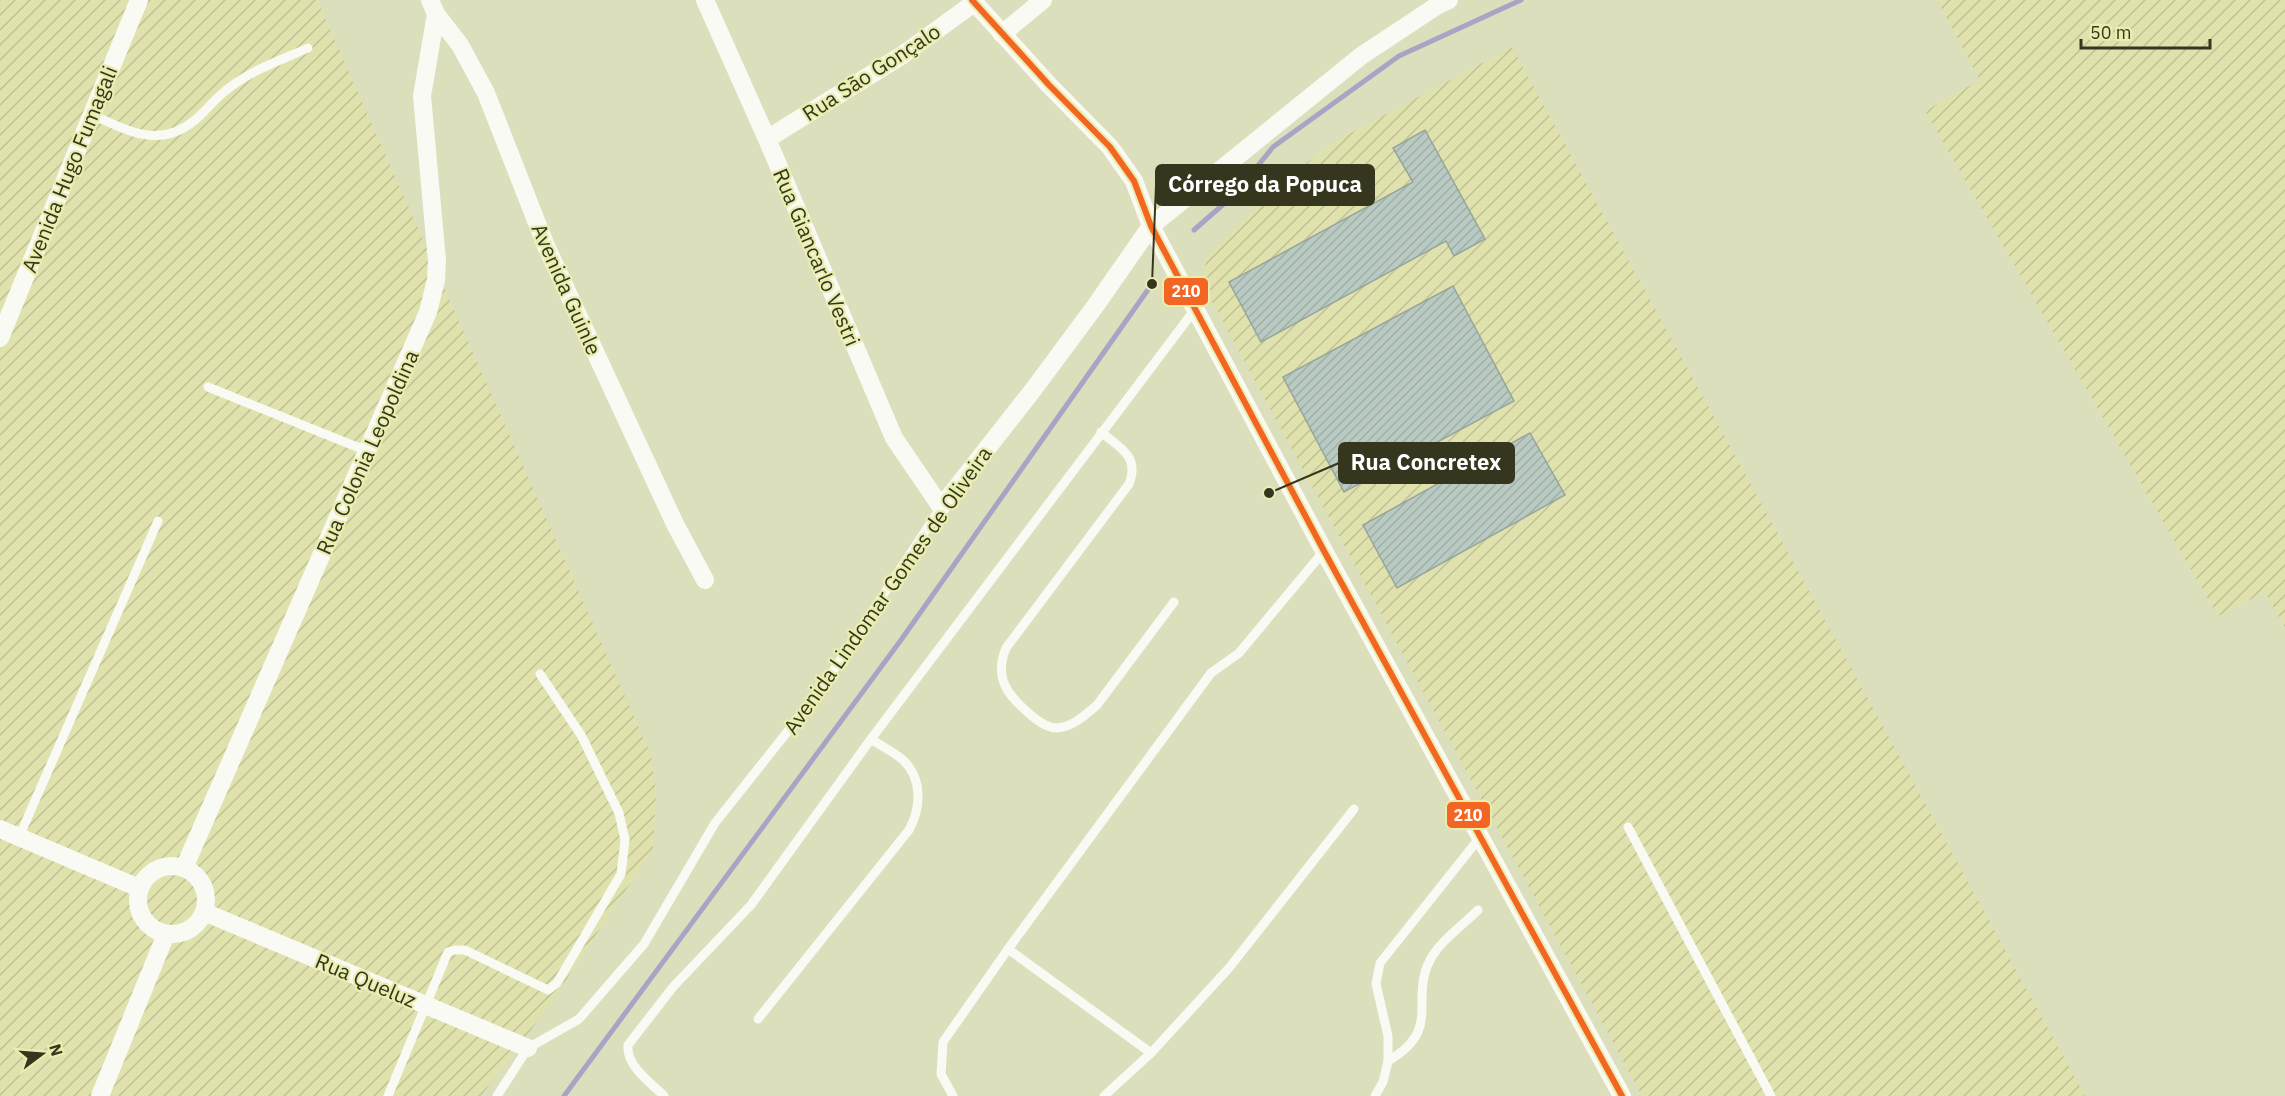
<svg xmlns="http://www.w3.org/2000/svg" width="2285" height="1096" viewBox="0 0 2285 1096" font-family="'IBM Plex Sans',sans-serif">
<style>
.industrial{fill:url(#industrial-furrows)}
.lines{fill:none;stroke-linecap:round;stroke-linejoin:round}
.stream{stroke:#a9a3c6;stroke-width:5}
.building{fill:url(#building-hatch);stroke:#97a59a;stroke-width:1.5}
.lane{stroke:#fafaf5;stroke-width:9}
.street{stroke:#fafaf5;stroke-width:18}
.bus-1-casing{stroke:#e9edae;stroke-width:10}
.bus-1{stroke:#f26522;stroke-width:6}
.labels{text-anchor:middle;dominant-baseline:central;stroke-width:4.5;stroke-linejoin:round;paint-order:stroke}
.street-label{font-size:21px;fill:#35361d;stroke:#e9edae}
.leader{fill:none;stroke:#35361d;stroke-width:2}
.callout-dot{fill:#35361d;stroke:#e9edae;stroke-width:2}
.callout{fill:#35361d;stroke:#35361d;stroke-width:2}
.callout-label{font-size:22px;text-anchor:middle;font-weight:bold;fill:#fff}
.line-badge{stroke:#e9edae;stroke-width:2}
.badge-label{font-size:16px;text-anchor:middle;font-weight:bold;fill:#fff}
</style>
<defs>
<pattern id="industrial-furrows" width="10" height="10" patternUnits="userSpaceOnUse" patternTransform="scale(1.5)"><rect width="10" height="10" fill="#dfe2ac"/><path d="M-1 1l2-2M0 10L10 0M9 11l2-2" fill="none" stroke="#c0c294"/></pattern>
<pattern id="building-hatch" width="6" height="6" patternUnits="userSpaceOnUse" patternTransform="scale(1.5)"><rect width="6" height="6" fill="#b9cac2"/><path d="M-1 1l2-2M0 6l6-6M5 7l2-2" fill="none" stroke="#a0aea6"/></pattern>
</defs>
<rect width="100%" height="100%" fill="#dcdfbc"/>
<g class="industrial">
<polygon points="0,0 317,0 651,755 656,794 653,849 549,1006 481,1096 0,1096"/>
<polygon points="1937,0 2285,0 2285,628 2265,592 2218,616 1925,111 1980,80"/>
<polygon points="1512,47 2085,1096 1642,1096 1201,281 1207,258 1234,227 1295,172 1334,142"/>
</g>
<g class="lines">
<g class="stream">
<polyline points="1194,230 1234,195 1273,147 1399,56 1521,0"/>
<polyline points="564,1096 901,640 1152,284"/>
</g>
</g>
<g class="building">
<polygon points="1425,130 1485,239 1454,256 1446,241 1261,342 1229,282 1413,182 1393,148"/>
<polygon points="1453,286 1514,401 1344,492 1283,377"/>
<polygon points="1530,433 1565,495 1397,588 1363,525"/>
</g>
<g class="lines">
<g class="lane">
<path d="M92 115C128 130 159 150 195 120 207 110 216 97 229 88 252 70 281 60 308 48"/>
<polyline points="208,387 367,451"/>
<path d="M1101 432C1120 448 1140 456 1129 484L1006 648C993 679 1009 697 1032 716 1039 722 1047 728 1057 728 1073 727 1085 715 1097 705L1174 602"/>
<polyline points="1628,827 1771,1096"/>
<polyline points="19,837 158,521"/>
<polyline points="1008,949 1151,1053"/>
<path d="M758 1019 909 830C921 808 923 779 903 760 894 752 881 746 871 739"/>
<path d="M1388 1061C1443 1029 1409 1002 1430 960 1440 941 1463 925 1478 910"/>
<polyline points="388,1096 448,952 455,950 465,950 548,990 557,983 621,874 625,840 619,813 581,735 540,674"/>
<polyline points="497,1096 528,1048 579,1019 644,944 715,823 822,688 941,507"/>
<path d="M664 1096C650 1082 626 1066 628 1045L673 987 751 905 871 739 1196 308"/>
<polyline points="953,1096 941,1074 943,1042 1008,949 1211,673 1239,653 1324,551"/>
<polyline points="1104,1096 1151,1053 1229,968 1354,809"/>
<polyline points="1375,1096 1383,1082 1388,1061 1388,1036 1376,984 1380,963 1481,836"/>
</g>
<g class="street">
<polyline points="430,0 436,14 460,45 486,93 546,246 675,524 705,580"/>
<polyline points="705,0 767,139 894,438 941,507 1033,390 1096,305 1151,226 1361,56 1438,5 1449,0"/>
<polyline points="972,0 1049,85 1110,147 1134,181 1151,226 1324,551 1622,1096"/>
<polyline points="1002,34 1043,0"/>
<polyline points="767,139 901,56 974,3"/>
<polyline points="0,338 139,0"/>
<polyline points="0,829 139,888"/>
<circle cx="172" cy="900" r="34"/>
<polyline points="184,868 428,312 436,280 437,261 422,96 436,14"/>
<polyline points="204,912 528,1048"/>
<polyline points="100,1096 166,934"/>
</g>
<g class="bus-1-casing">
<polyline id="bus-1" points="972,0 1049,85 1110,147 1134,181 1151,226 1324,551 1622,1096"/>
</g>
<use href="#bus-1" class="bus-1"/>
</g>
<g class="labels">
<g class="street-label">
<text transform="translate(871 72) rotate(-33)">Rua São Gonçalo</text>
<text transform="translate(69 169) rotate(-68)">Avenida Hugo Fumagali</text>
<text transform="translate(817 257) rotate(67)">Rua Giancarlo Vestri</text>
<text transform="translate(567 289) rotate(66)">Avenida Guinle</text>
<text transform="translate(367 452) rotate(-66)">Rua Colonia Leopoldina</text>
<text transform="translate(887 590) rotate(-55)">Avenida Lindomar Gomes de Oliveira</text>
<text transform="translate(366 980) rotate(23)">Rua Queluz</text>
</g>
</g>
<path class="leader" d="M1152 284L1156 185M1269 493L1339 463"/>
<g class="callout-dot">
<circle cx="1152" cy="284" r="6"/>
<circle cx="1269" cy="493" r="6"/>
</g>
<g class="callout">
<rect x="1156" y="165" width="218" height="40" rx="6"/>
<rect x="1339" y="443" width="175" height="40" rx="6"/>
</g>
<g class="callout-label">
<text x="1265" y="192">Córrego da Popuca</text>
<text x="1426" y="470">Rua Concretex</text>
</g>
<g class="line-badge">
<rect x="1163" y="277" width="46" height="29" rx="6" fill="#f26522"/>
<rect x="1446" y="801" width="45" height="28" rx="6" fill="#f26522"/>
</g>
<g class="badge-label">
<text x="1186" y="297">210</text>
<text x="1468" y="821">210</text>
</g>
<g transform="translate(42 1054) rotate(74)" stroke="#e9edae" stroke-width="4.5" paint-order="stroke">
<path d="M0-4.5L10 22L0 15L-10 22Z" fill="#35361d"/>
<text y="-9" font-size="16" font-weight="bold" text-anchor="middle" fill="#35361d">N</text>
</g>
<path d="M2081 39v9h129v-9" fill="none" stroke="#35361d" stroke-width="3"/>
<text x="2090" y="39" font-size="18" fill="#35361d" stroke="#e9edae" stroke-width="4.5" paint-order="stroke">50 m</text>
</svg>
